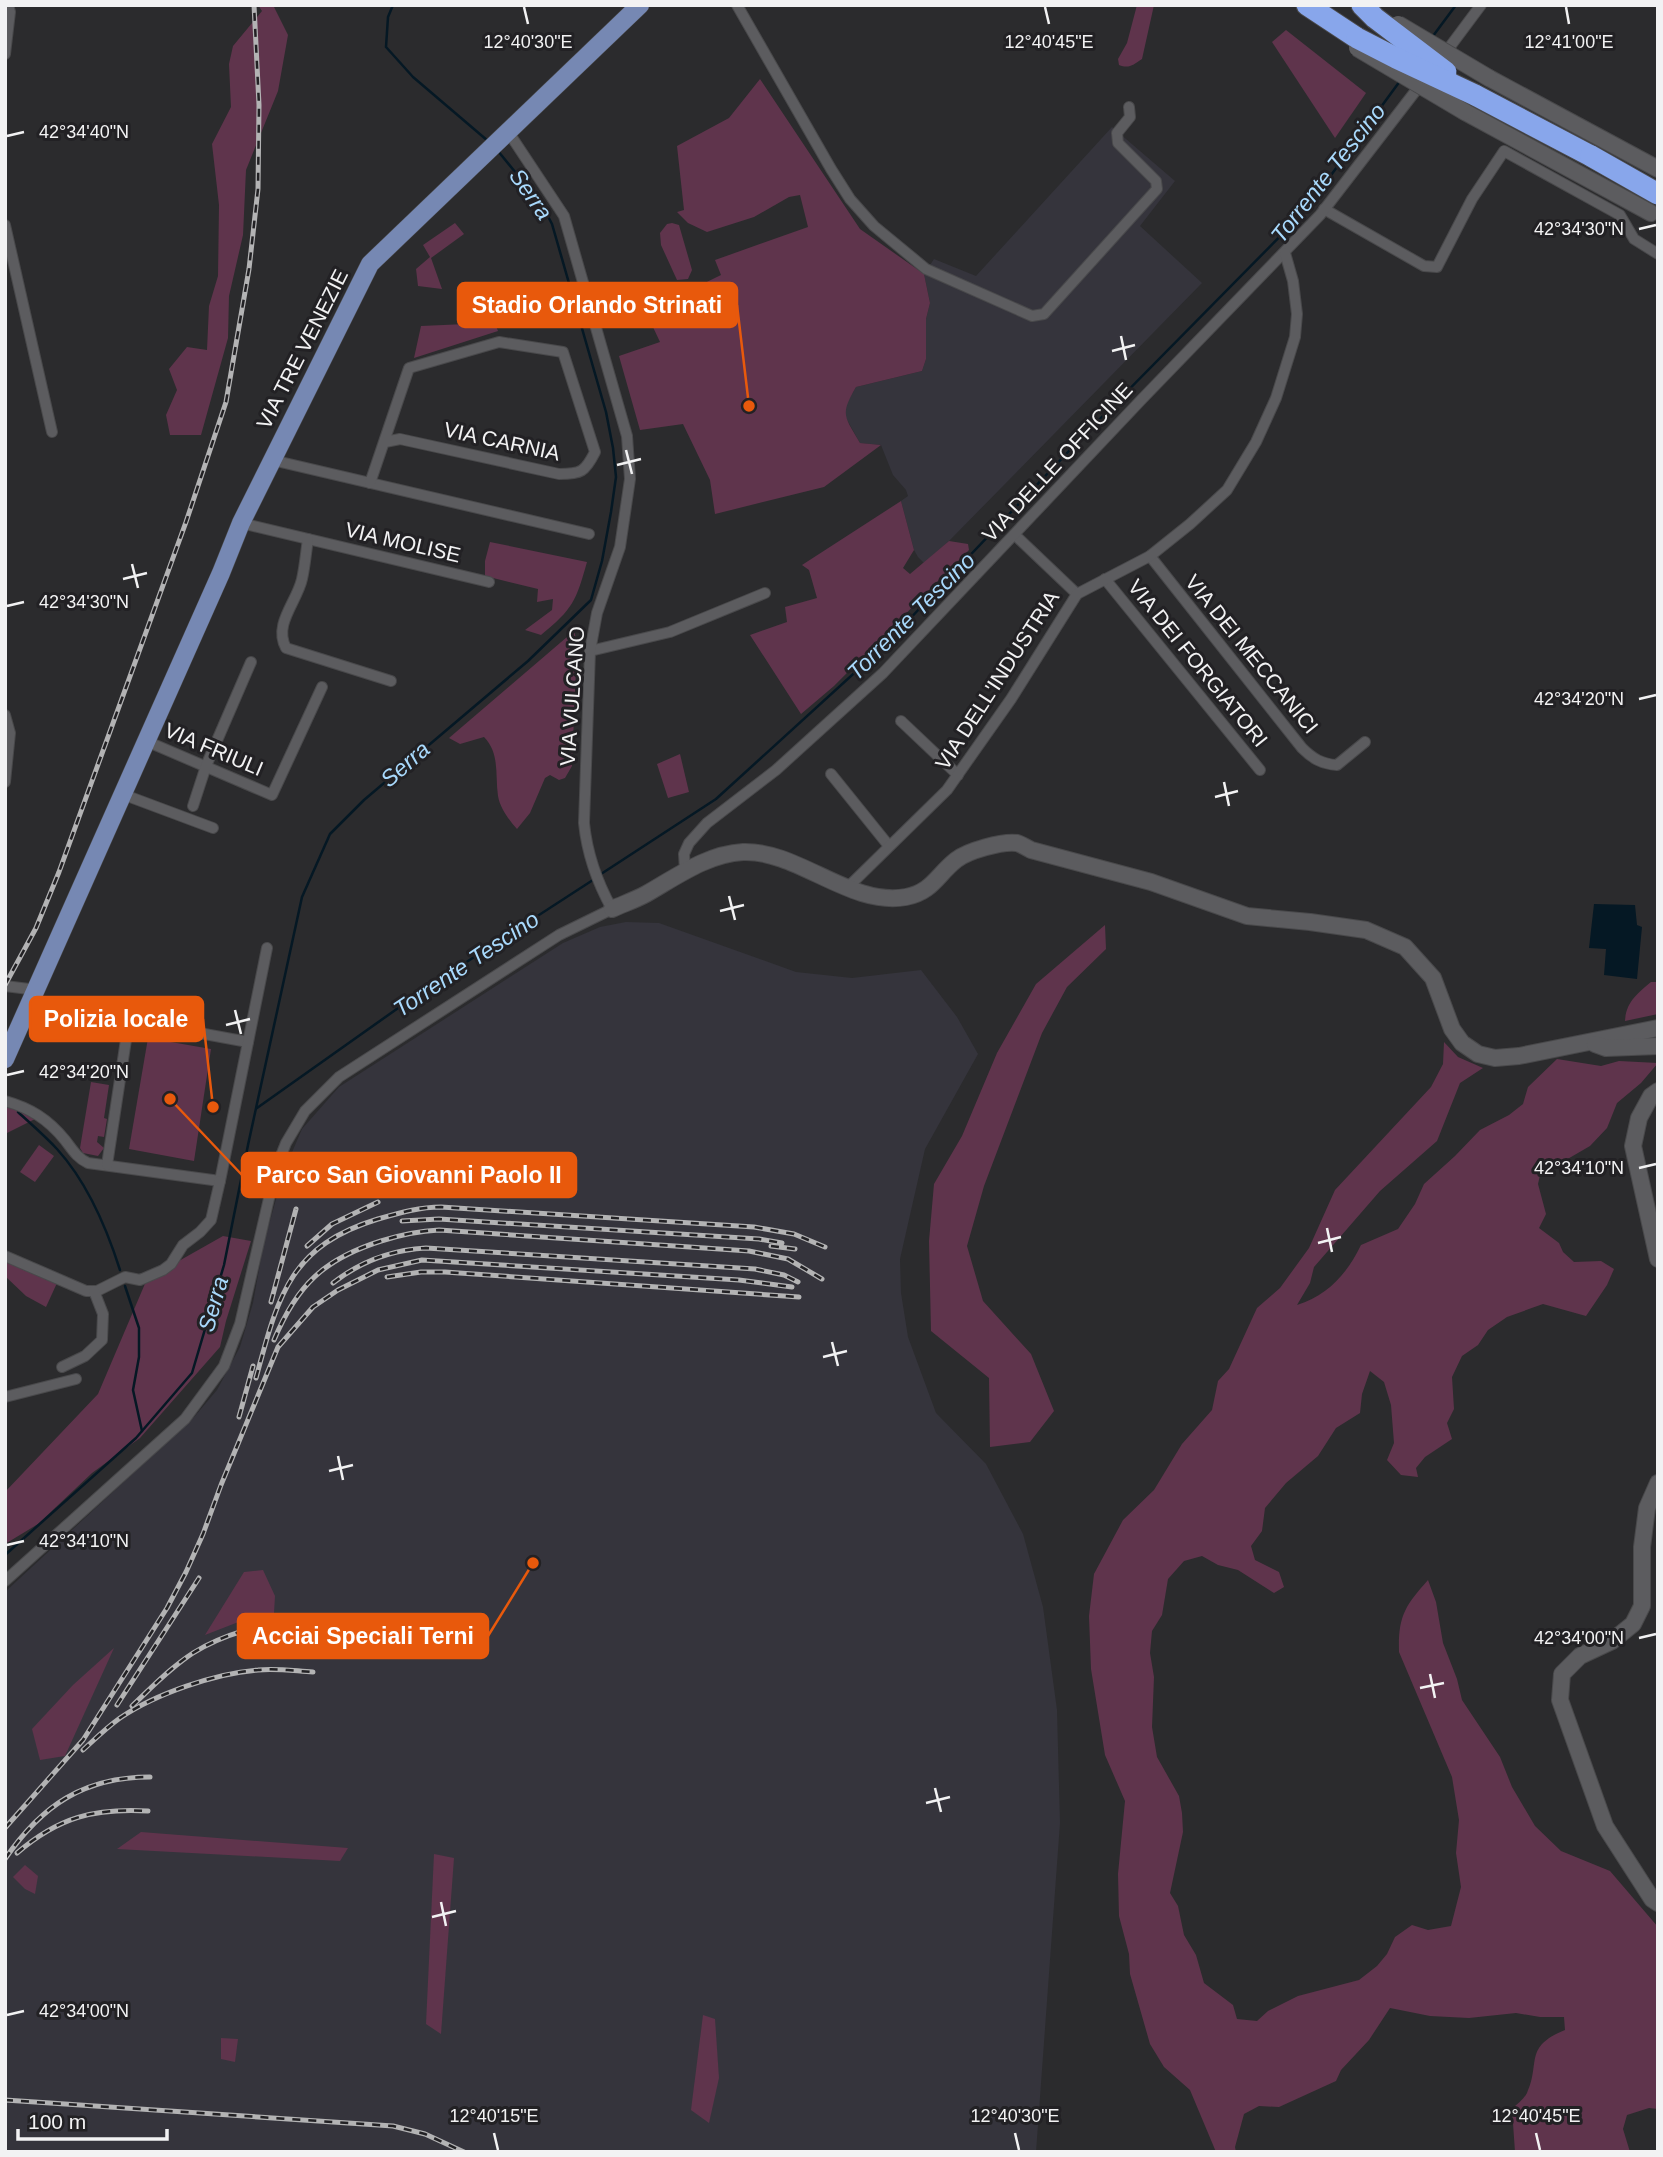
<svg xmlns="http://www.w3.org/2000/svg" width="1663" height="2157" viewBox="0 0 1663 2157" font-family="Arial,sans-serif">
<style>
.built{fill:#35343c}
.green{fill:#5f344c}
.water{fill:#051824}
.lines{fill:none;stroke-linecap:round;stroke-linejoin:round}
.stream{stroke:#051824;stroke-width:2.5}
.street-casing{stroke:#49494b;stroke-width:12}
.secondary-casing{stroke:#49494b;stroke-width:18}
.primary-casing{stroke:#49494b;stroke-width:19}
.highway-casing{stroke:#49494b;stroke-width:23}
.street{stroke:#5c5c5f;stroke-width:10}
.secondary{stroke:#5c5c5f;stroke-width:16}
.primary{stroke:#7688b3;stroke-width:18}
.highway{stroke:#88a6eb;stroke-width:21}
.rail-casing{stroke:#b3b3b4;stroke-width:5}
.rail{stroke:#222124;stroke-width:2.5;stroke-dasharray:8;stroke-linecap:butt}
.secondary-bridge-casing{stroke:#49494b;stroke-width:18;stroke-linecap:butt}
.highway-bridge-casing{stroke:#49494b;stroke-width:23;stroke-linecap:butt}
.secondary-bridge{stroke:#5c5c5f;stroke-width:16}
.highway-bridge{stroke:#88a6eb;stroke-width:21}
.ticks{fill:none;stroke:#f2f2f3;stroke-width:2.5}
.labels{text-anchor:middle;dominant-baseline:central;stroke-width:6;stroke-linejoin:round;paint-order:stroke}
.street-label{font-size:21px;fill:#f2f2f3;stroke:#222124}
.water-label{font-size:23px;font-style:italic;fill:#a8d9fc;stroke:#222124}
.ticks-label{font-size:18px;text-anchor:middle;fill:#f2f2f3;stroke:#222124;stroke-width:6;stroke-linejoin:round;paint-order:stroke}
.leader{fill:none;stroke:#e8590c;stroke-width:2.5}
.callout-dot{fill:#e8590c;stroke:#222124;stroke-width:2.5}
.callout{fill:#e8590c;stroke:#e8590c;stroke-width:2.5}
.callout-label{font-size:23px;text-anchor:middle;font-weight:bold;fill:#fff}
</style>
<rect width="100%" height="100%" fill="#2b2b2d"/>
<g class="built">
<polygon points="1112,127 1175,181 1140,226 1202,283 949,541 924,563 918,557 914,550 901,501 908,496 906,490 893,475 881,445 860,443 846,418 844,408 856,387 922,371 926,359 926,319 930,303 924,274 934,259 976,276"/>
<polygon points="626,922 659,923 796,972 852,978 921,970 957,1017 978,1054 925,1149 900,1259 901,1293 908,1337 936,1413 986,1464 1023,1534 1043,1607 1057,1710 1060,1823 1036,2152 5,2152 5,1592 195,1416 217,1390 240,1347 253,1303 264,1242 284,1171 302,1129 339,1087 563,943 600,927"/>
</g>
<g class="green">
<polygon points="258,5 273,5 288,35 278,91 246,170 243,235 229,296 228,338 201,435 170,435 166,415 177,390 169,369 187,347 207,350 209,306 218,276 219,205 212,144 231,107 229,64 233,46 262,11"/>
<path d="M1137 5H1154L1142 59C1133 65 1129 69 1119 65L1118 59 1127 43Z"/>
<polygon points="1286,30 1366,93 1335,138 1272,42"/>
<path d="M760 79 860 229 924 274 930 303 926 319V359L922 371 856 387C840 415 844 415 860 443L881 445 824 487 715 514 710 480 683 424 640 430 619 356 660 342 652 325 674 316 668 301 721 275 715 260 808 227 800 195 789 197 754 217 707 232 688 223 677 212 684 210 677 146 729 118Z"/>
<polygon points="455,223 464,234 431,258 442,289 418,286 416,269 430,257 423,245"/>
<polygon points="672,223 679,225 692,270 688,279 677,280 661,245 660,233 667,224"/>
<polygon points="475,315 493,319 498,331 414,358 421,326 466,324 467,316"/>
<polygon points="901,501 914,550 903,568 910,574 949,541 968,544 969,550 834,686 801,714 750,635 787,622 785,607 817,598 809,570 802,565"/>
<path d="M490 542 587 562C576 601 573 609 541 635L525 630 552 610 553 599 537 602 538 589 485 576V561Z"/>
<path d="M574 631 577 642 572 766 565 778 559 780 550 775 545 778 530 813 517 829C509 820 500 808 498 796 495 775 500 753 484 737L460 744 449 738Z"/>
<polygon points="680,754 689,792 668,798 657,764"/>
<polygon points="1105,925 1106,949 1067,987 1042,1033 984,1186 967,1246 983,1301 1031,1354 1054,1411 1030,1442 990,1447 989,1378 931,1331 929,1241 934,1184 962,1136 997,1053 1036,984"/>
<path d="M1651 982H1658V1014L1625 1021C1626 1002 1637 994 1651 982Z"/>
<polygon points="148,1038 211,1049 194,1161 129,1149"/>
<path d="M1444 1042 1458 1057 1483 1068 1460 1083 1437 1141 1380 1191 1314 1267 1310 1283 1297 1305C1328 1295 1347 1274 1361 1245L1398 1229 1415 1204 1424 1184 1455 1156 1480 1130 1509 1115 1523 1104 1528 1087 1557 1059 1601 1066 1619 1061 1658 1063 1641 1083 1617 1103 1607 1128 1590 1146 1540 1175 1538 1184 1546 1214 1539 1228 1559 1243 1563 1252 1574 1262 1601 1261 1614 1269 1607 1285 1586 1316 1543 1304 1507 1317 1488 1330 1478 1345 1462 1356 1452 1377 1454 1409 1447 1423 1452 1439 1425 1457 1416 1468 1418 1477 1401 1475 1387 1460 1394 1443 1391 1405 1384 1382 1370 1371 1362 1394 1360 1413 1336 1428 1318 1456 1286 1483 1265 1508 1262 1531 1251 1546 1255 1560 1279 1572 1284 1587 1274 1593 1238 1570 1218 1565 1202 1556 1184 1561 1168 1579 1162 1615 1152 1631 1150 1653 1154 1677 1152 1727 1157 1757 1179 1796 1182 1813 1183 1832 1170 1893 1178 1906 1184 1935 1196 1955 1204 1983 1233 2005 1237 2019 1257 2021 1268 2011 1298 1996 1359 1980 1377 1966 1387 1954 1395 1937 1412 1925 1428 1930 1451 1926 1461 1887 1456 1853 1459 1820 1452 1777 1399 1652C1398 1616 1405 1606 1428 1580L1436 1602 1443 1643 1457 1679 1462 1700 1500 1757 1512 1787 1535 1826 1561 1851 1610 1871 1658 1927V2109L1649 2108 1627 2115 1623 2129 1630 2152H1515L1512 2109C1517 2104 1524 2099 1527 2093 1541 2063 1523 2047 1565 2030L1564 2017H1540L1516 2013 1469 2018 1430 2016 1390 2008 1369 2040 1341 2070 1336 2081 1279 2107 1259 2106 1244 2114 1235 2147 1236 2152H1216L1190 2090 1164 2067 1150 2044 1130 1974 1129 1954 1119 1916 1118 1874 1125 1801 1105 1755 1091 1669 1089 1616 1094 1574 1123 1520 1154 1490 1182 1444 1212 1410 1218 1381 1229 1369 1257 1308 1280 1288 1309 1248 1335 1190 1431 1087 1443 1064Z"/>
<polygon points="91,1082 109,1085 104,1118 107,1119 104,1137 98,1136 97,1142 104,1148 98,1156 83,1153 80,1148"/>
<polygon points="5,1107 26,1112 35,1119 5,1134"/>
<polygon points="39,1145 54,1156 35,1182 20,1172"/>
<polygon points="223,1236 251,1241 226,1321 220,1347 140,1438 92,1473 38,1524 5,1544 5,1492 98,1394 147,1279"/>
<polygon points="5,1261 57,1283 46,1307 26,1296 5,1276"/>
<polygon points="263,1570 275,1596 274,1613 241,1621 205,1635 244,1572"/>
<polygon points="114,1648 65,1756 40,1760 32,1729 73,1685"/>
<polygon points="141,1832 348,1848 340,1861 117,1849"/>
<polygon points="434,1854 454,1858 441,2034 426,2024"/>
<polygon points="25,1865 38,1876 35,1894 25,1889 13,1877"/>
<polygon points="703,2015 715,2019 719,2078 709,2123 691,2110"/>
<polygon points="221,2038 238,2039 235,2062 221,2059"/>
</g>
<polygon class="water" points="1594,904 1635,905 1637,925 1642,927 1637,979 1604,975 1606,949 1589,948"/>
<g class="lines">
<g class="stream">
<polyline points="393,5 388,17 386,47 413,77 488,141"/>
<polyline points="1433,36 1456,5"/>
<polyline points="601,874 716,799 885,645 1087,432 1304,212 1400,81"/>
<polyline points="257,1108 425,989 596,878"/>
<path d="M18 1112C31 1124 45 1136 57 1149 87 1182 107 1229 120 1270"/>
<polyline points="125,1286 139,1328 139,1357 133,1390 142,1431"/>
<polyline points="5,1555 136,1438 192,1373 224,1265 248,1145 302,897 330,834 364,800 528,661 591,600 602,561 611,512 616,477 613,448 606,412 552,224 542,205 498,151"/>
</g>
<g class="street-casing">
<g id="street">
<polyline points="737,5 831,169 850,199 874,226 926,269 1032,316 1044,314 1157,189 1156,181 1118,143 1117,133 1130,117 1129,107"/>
<polyline points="5,54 10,12 8,5"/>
<polyline points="1443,56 1481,5"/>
<polyline points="1324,209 1424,266 1437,267 1472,199 1504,151 1620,215 1634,239 1658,254"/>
<polyline points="5,225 52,432"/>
<polyline points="272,460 589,534"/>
<path d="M370 483 409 368 499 342 563 352 595 452C585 472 581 474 559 474L400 439 385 442"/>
<polyline points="241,523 489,582"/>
<polyline points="1015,535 1077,594"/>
<path d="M308 539C306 552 305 566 302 579 297 602 273 624 286 648L391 681"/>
<path d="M1150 556 1302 748C1313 759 1322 764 1337 765L1365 742"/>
<polyline points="1105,579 1260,770"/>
<polyline points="590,651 670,632 765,593"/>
<polyline points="5,715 10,733 5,782"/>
<polyline points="901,721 958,775"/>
<polyline points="146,741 272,795 322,687"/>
<polyline points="831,774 889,846"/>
<polyline points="122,794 213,828"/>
<polyline points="193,806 206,766 251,662"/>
<polyline points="685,870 684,854 689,843 707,823 776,770 883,673 1142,399 1320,215 1424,80"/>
<polyline points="847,888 947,790 1011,699 1077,594 1150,556 1190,524 1227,490 1256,442 1276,398 1295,337 1297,314 1293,281 1285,253"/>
<polyline points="5,986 37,990"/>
<polyline points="62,1011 129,1020 248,1042"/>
<path d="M5 1101C30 1108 48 1119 65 1140 72 1149 77 1158 88 1163L220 1181 267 948"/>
<polyline points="107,1165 129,1020"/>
<polyline points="5,1256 86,1291 97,1291 125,1277 140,1280 163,1270 171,1264 183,1245 200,1232 211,1220 220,1181"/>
<polyline points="62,1367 85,1356 102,1340 103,1314 94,1291"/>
<polyline points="5,1397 76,1379"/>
<path d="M5 1581 185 1419 224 1366 240 1324 276 1168 286 1143 305 1111 339 1077 559 935 612 909C597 882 587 853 584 823L590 651 597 613 620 547 630 479 627 436 564 216 509 133"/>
</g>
</g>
<g class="secondary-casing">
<g id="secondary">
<polyline points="1489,78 1658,169"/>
<polyline points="1465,112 1651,213"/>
<path d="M612 909C623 904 635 900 646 894 676 877 707 854 743 852 798 850 850 907 906 897 932 892 937 875 956 860 967 851 1002 841 1017 843 1021 844 1027 848 1031 850L1151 882 1247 916 1310 922 1366 930 1405 947 1433 978 1452 1029 1462 1043 1478 1054 1495 1058 1519 1056 1658 1028"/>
<polyline points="1595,1044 1606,1048 1658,1046"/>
<polyline points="1658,1091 1651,1096 1639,1118 1633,1146 1658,1259"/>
<polyline points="1658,1483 1647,1508 1642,1547 1642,1606 1633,1624 1612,1641 1580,1656 1562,1674 1560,1700 1605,1826 1652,1899 1658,1903"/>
</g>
</g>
<g class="primary-casing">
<polyline id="primary" points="5,1059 221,573 241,523 370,264 640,5"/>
</g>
<g class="highway-casing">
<g id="highway">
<polyline points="1307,5 1357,38"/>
<polyline points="1362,5 1375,18"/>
<polyline points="1475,95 1591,156"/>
</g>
</g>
<use href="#street" class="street"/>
<use href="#secondary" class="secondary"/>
<use href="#primary" class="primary"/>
<use href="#highway" class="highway"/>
<g class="rail-casing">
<g id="rail">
<polyline points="5,985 36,928 59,872 186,522 226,402 249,269 258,189 259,105 254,5"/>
<polyline points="402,1221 439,1219 759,1239 782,1243"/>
<polyline points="307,1246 332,1224 378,1202"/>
<polyline points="771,1246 795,1249"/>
<polyline points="387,1277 421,1272 445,1272 799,1297"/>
<path d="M333 1283C361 1261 391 1250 426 1248L755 1269 784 1275 798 1282"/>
<polyline points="271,1302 296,1209"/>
<path d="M274 1340C297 1285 324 1259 381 1241 400 1235 419 1231 439 1230L749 1251 788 1259 822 1279"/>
<path d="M256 1378C278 1297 289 1246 378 1219 399 1213 419 1207 441 1207L754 1227 794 1234 825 1247"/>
<polyline points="239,1417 253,1366"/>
<polyline points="117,1705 199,1578"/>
<path d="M132 1706C151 1688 170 1668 193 1653 226 1632 267 1624 305 1616"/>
<path d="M83 1750C95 1739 106 1728 120 1718 155 1694 216 1673 258 1670 276 1668 295 1671 313 1672"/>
<polyline points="5,1828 83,1740 167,1608 186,1572 203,1534 221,1485 278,1347 313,1307 338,1290 378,1270 422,1260 739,1280 792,1287"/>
<path d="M17 1853C59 1817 94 1808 148 1811"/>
<path d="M5 1859C42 1805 84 1777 150 1777"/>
<polyline points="5,2100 393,2126 425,2134 464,2152"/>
</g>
</g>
<use href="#rail" class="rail"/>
<g class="secondary-bridge-casing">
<g id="secondary-bridge">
<polyline points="1398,24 1489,78"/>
<polyline points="1357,48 1465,112"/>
</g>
</g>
<g class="highway-bridge-casing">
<g id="highway-bridge">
<polyline points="1375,18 1446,72"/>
<polyline points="1357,38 1396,58 1475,95"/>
<polyline points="1591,156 1658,194"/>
</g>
</g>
<use href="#secondary-bridge" class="secondary-bridge"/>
<use href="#highway-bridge" class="highway-bridge"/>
</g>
<path class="ticks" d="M524 7 528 24M1045 7 1049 24M1566 7 1569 24M7 136 24 132M1639 229 1656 225M1121 336 1126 360M1112 351 1135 345M626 450 632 474M617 465 641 459M132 564 138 588M123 579 147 573M7 606 24 602M1639 699 1656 695M1224 782 1229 806M1215 797 1238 791M729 896 735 920M720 911 744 905M235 1010 241 1034M226 1025 250 1019M7 1075 24 1071M1639 1168 1656 1164M1327 1228 1332 1252M1318 1243 1341 1237M832 1342 838 1366M823 1357 847 1351M338 1456 343 1480M329 1471 353 1465M7 1545 24 1541M1639 1638 1656 1634M1430 1674 1435 1698M1420 1688 1444 1683M935 1788 941 1812M926 1803 950 1797M441 1902 446 1926M432 1917 456 1911M7 2015 24 2011M494 2133 498 2150M1015 2133 1019 2150M1536 2133 1540 2150"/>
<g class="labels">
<g class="street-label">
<text transform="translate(302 349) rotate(-63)">VIA TRE VENEZIE</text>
<text transform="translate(502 441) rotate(12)">VIA CARNIA</text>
<text transform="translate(1057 462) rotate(-47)">VIA DELLE OFFICINE</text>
<text transform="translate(403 542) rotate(13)">VIA MOLISE</text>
<text transform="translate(1252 654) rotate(51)">VIA DEI MECCANICI</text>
<text transform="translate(1198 663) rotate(51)">VIA DEI FORGIATORI</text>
<text transform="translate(997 680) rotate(-57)">VIA DELL'INDUSTRIA</text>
<text transform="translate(572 696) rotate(-86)">VIA VULCANO</text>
<text transform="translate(214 749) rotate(23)">VIA FRIULI</text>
</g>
<g class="water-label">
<text transform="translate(1328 173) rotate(-52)">Torrente Tescino</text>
<text transform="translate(531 194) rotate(55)">Serra</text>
<text transform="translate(911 616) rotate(-45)">Torrente Tescino</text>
<text transform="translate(405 764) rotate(-41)">Serra</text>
<text transform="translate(466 964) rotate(-34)">Torrente Tescino</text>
<text transform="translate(213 1304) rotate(-74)">Serra</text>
</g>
</g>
<g class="ticks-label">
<text x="528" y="48">12°40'30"E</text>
<text x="1049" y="48">12°40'45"E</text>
<text x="1569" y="48">12°41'00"E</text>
<text x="84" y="138">42°34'40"N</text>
<text x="1579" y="235">42°34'30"N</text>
<text x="84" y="608">42°34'30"N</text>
<text x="1579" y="705">42°34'20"N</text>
<text x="84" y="1078">42°34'20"N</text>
<text x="1579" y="1174">42°34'10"N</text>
<text x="84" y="1547">42°34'10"N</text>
<text x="1579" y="1644">42°34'00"N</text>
<text x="84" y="2017">42°34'00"N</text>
<text x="494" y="2122">12°40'15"E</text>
<text x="1015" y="2122">12°40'30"E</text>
<text x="1536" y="2122">12°40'45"E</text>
</g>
<path class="leader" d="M749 406L737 305M213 1107L203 1019M170 1099L242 1175M533 1563L488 1636"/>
<g class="callout-dot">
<circle cx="749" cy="406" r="7"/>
<circle cx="213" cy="1107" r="7"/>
<circle cx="170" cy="1099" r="7"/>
<circle cx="533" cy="1563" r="7"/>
</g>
<g class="callout">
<rect x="458" y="283" width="279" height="44" rx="7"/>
<rect x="30" y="997" width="173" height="44" rx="7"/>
<rect x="242" y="1153" width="334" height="44" rx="7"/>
<rect x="238" y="1614" width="250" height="44" rx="7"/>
</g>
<g class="callout-label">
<text x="597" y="313">Stadio Orlando Strinati</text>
<text x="116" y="1027">Polizia locale</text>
<text x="409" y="1183">Parco San Giovanni Paolo II</text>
<text x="363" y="1644">Acciai Speciali Terni</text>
</g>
<rect width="1663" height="2157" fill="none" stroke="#f2f2f3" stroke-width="14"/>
<path d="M18 2129v10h149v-10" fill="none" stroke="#f2f2f3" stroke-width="3.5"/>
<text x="28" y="2129" font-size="21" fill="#f2f2f3" stroke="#222124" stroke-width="5" paint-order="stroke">100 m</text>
</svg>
